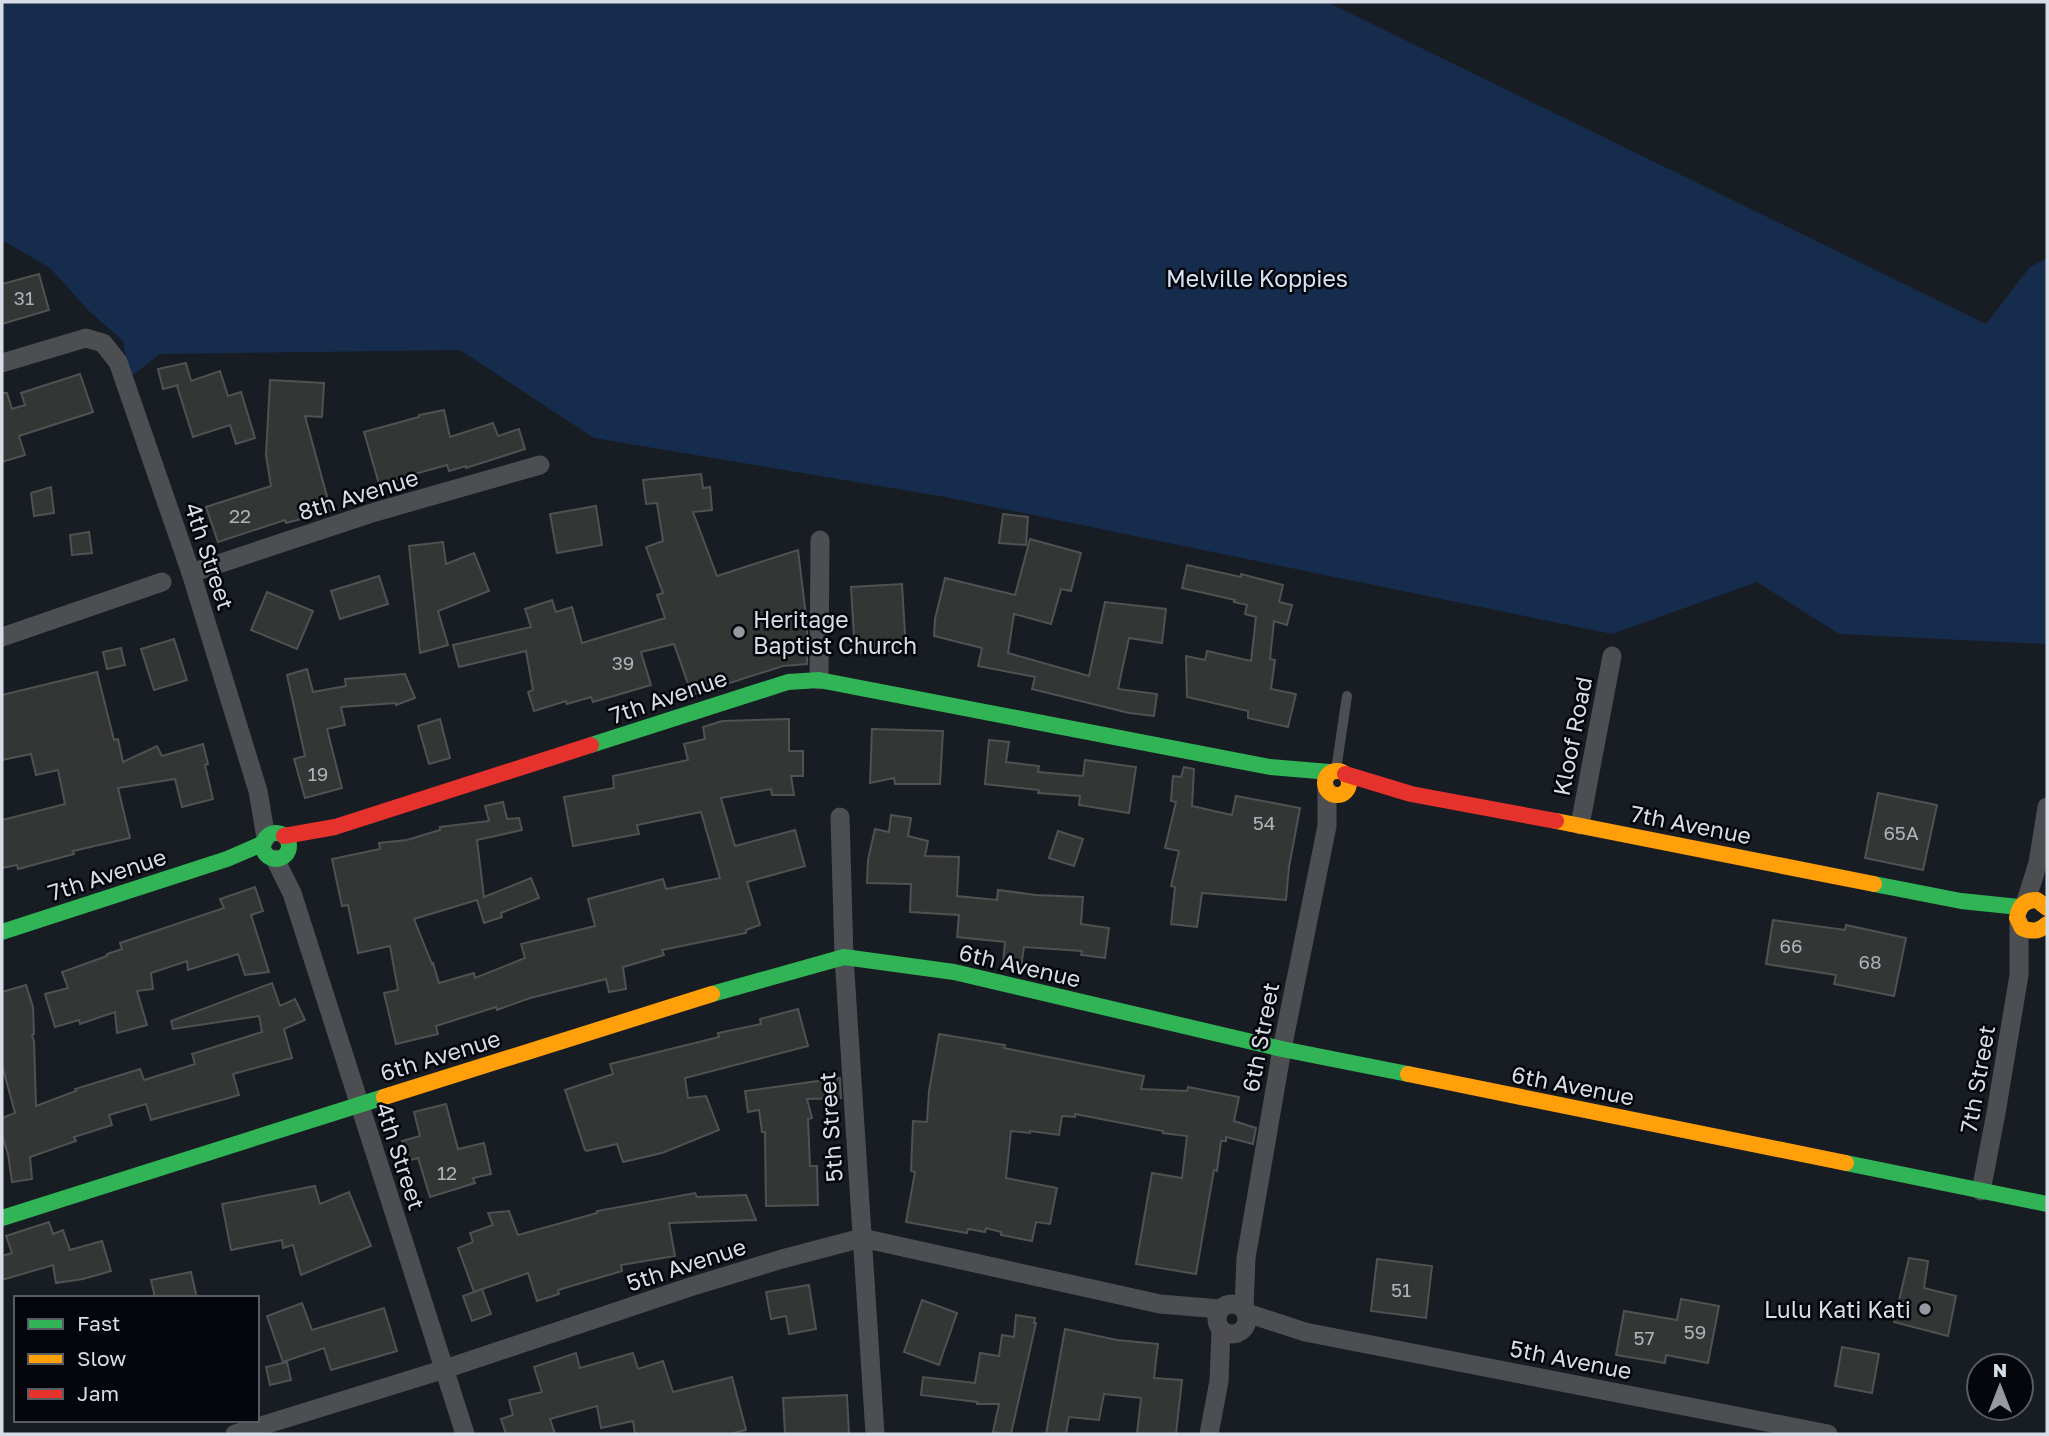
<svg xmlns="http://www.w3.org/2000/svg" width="2049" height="1436" viewBox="0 0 2049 1436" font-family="'Golos Text',sans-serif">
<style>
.green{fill:#162c4d}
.building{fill:#343535;stroke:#505151;stroke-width:2}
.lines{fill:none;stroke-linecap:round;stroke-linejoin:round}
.lane{stroke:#4d4e52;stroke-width:10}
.street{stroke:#4d4e52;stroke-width:19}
.fast{stroke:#30b455;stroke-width:16}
.slow{stroke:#ff9f0a;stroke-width:16}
.jam{stroke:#e5322d;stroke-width:16}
.poi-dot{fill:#9499a2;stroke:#04060b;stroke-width:2.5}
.labels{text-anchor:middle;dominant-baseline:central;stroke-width:5;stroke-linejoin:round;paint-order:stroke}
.number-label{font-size:19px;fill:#aeb3ba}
.park-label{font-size:23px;fill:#d7e2f3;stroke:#04060b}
.street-label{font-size:23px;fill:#d7dde6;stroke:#04060b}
.poi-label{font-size:23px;fill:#d7dde6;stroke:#04060b;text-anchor:start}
</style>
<rect width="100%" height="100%" fill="#181c23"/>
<polygon class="green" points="2,2 1327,2 1986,324 2029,268 2047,258 2047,644 1839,634 1757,582 1612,634 945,497 594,438 460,350 160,354 129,378 123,341 89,311 50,268 2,240"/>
<g class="building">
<polygon points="39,274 49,310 2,324 2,284"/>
<polygon points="186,363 191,381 220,371 228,396 241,392 255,438 236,444 230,425 193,437 177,386 179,385 163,389 158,369"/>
<polygon points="80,374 93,412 19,436 25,455 2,462 2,393 7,393 12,409 25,405 21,393"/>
<polygon points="270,380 324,383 322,417 305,416 331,511 286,523 285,520 218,542 206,507 271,486 266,455"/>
<polygon points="444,410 450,437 493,423 498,436 519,429 525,449 466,468 466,466 449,471 447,465 379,484 364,432 419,417 419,415"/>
<polygon points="701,474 703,488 710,487 712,510 693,512 717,576 798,550 807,624 807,664 783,666 692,695 674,644 641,652 651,685 593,702 591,697 567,704 566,701 534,711 528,692 533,690 526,651 459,667 453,645 531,627 525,609 552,600 556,612 572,607 582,643 665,618 657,595 663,593 646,547 663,541 657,503 646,504 643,480"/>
<polygon points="51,487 54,513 34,516 31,493"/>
<polygon points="596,506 602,545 557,553 550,514"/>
<polygon points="1003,514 1028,517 1026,545 999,543"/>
<polygon points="89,532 92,553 72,555 70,535"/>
<polygon points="1030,539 1081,553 1071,591 1061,589 1051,624 1014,614 1008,653 1089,676 1105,602 1166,609 1162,643 1129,638 1118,689 1157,694 1154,716 1129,713 1032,689 1035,677 978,666 982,648 934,636 935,619 945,578 1015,595"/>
<polygon points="443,542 446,564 474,553 489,591 438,611 448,645 420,653 409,546"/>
<polygon points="1187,565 1241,577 1241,574 1283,585 1279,602 1292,605 1287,625 1274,621 1270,659 1275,660 1271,689 1296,694 1288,727 1248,718 1248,711 1187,697 1186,656 1205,660 1207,651 1251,661 1256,617 1245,614 1247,605 1234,602 1235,600 1182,588"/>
<polygon points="379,576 388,604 340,619 331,591"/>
<polygon points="902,584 906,650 855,653 851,587"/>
<polygon points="267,592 313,611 297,649 251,630"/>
<polygon points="174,639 187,680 154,690 141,649"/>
<polygon points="121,648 125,665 107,669 103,652"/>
<polygon points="307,669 313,692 346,686 345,679 405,674 415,698 396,705 396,703 341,707 345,725 327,729 342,788 305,798 294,759 305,756 287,675"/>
<polygon points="97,672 114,740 118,739 123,762 157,746 162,756 203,744 208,764 205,765 213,799 182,807 175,779 118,788 130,838 73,851 74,854 18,869 17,865 2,868 2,820 65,804 58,770 36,775 31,754 2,760 2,695"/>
<polygon points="440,719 450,758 429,764 418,726"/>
<polygon points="789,719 789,751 803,751 803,776 791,776 794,795 772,795 771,789 721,798 735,846 795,830 805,866 747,882 760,925 746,930 746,933 662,950 664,955 623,967 626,989 609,992 606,979 530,998 497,1010 496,1007 436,1026 438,1034 396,1044 384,993 398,990 390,946 358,953 348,905 342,906 332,859 380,849 379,843 407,840 440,830 440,827 489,821 485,806 503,802 507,819 519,818 522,830 477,840 484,897 531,878 539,898 501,913 502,917 484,923 477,900 414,919 432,964 433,963 439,983 474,973 475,978 525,958 521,944 595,926 588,899 663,879 666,889 720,878 701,812 637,825 639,834 573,846 564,797 614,788 613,776 688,760 684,744 705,739 703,727 722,721"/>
<polygon points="872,729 943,731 940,784 895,784 894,778 870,783"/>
<polygon points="989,740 1009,742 1006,762 1039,766 1038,772 1083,776 1085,760 1136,767 1129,813 1079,805 1080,796 1038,793 1039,790 985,784"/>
<polygon points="1184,767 1194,769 1192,806 1232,815 1236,796 1300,808 1289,867 1286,900 1202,893 1197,927 1171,924 1175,887 1171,886 1179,851 1165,848 1176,802 1171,801 1173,776 1181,777"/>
<polygon points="1878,793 1937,805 1923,870 1865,858"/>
<polygon points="891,815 911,818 908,836 928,841 925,856 959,857 957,896 997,900 998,890 1036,895 1083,897 1081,924 1109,928 1105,958 1081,955 1082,951 1024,947 1021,967 1003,964 1005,942 957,937 959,915 910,912 911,884 867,883 868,860 875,829 889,832"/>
<polygon points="1058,831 1083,839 1074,866 1049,858"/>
<polygon points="255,887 263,911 251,915 269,972 245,975 238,954 188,970 187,961 151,973 153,989 137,991 147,1025 117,1033 115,1012 80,1024 79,1020 55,1027 45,994 68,988 62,972 107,956 107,954 122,949 120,943 224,908 220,899"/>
<polygon points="1773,920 1845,930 1846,925 1906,938 1894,996 1834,984 1836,975 1766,964"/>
<polygon points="272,983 280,1006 295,999 305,1020 284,1029 292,1058 233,1074 239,1095 151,1120 146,1104 109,1115 112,1125 74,1137 76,1141 30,1157 32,1179 12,1182 8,1154 2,1136 2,1118 15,1113 2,1065 2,992 26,985 33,1007 34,1034 32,1035 34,1041 36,1106 76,1091 75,1089 140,1069 144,1080 195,1064 192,1054 262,1032 259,1016 173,1029 171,1021"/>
<polygon points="798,1009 808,1046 685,1078 688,1098 706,1096 719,1130 662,1153 623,1162 617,1144 587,1151 585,1150 565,1090 613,1074 610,1064 719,1037 718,1033 761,1024 760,1019"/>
<polygon points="939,1034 1005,1045 1004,1048 1144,1076 1141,1089 1187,1091 1188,1087 1239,1097 1234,1121 1256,1128 1253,1144 1226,1137 1226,1141 1221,1141 1217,1171 1214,1170 1196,1274 1136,1264 1152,1173 1182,1178 1187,1136 1163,1133 1163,1131 1075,1114 1075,1117 1062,1116 1059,1135 1030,1131 1030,1133 1011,1131 1006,1178 1057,1188 1050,1224 1036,1222 1032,1241 1001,1235 1001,1232 986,1228 985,1232 968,1229 967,1233 906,1222 915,1172 911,1171 913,1121 927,1122 929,1091"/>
<polygon points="840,1078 841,1098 807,1099 812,1118 808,1119 810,1166 817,1166 818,1205 766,1206 765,1132 762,1132 759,1110 748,1112 745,1091"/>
<polygon points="446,1104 458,1149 484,1143 491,1174 473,1178 475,1183 430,1197 418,1158 407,1161 402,1141 420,1136 414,1112"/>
<polygon points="315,1186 320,1204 349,1192 371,1246 301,1275 293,1245 283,1248 282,1240 231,1250 222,1204"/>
<polygon points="695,1193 697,1197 746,1195 756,1220 669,1223 675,1256 621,1265 622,1271 558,1290 559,1294 537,1301 528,1273 474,1292 458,1248 473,1242 470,1233 493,1225 488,1213 509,1211 518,1235 597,1213 597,1211"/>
<polygon points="49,1222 53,1234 63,1230 70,1250 102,1241 111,1271 83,1279 56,1283 53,1265 2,1280 2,1256 12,1253 6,1236"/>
<polygon points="1909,1258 1928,1261 1924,1288 1956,1296 1948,1336 1894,1322"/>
<polygon points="1377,1259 1432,1266 1426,1318 1371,1311"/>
<polygon points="191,1272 197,1298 155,1298 151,1280"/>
<polygon points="809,1285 816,1329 789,1334 786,1316 771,1319 766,1292"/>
<polygon points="482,1289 491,1314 472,1321 463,1296"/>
<polygon points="1681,1299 1719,1306 1708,1363 1666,1355 1665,1363 1616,1355 1624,1311 1677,1320"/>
<polygon points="922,1300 957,1313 939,1365 904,1352"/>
<polygon points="302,1303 312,1330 384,1308 397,1351 331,1370 324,1348 283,1362 267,1316"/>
<polygon points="1016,1315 1035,1318 1034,1323 1036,1323 1011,1434 993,1432 999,1404 977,1404 977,1402 921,1395 923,1377 975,1383 980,1353 999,1356 1002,1335 1014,1337"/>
<polygon points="1065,1329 1117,1340 1158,1344 1154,1378 1182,1380 1176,1434 1137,1434 1141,1398 1104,1394 1099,1420 1069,1417 1066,1434 1046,1434"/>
<polygon points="1842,1347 1879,1354 1872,1393 1835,1386"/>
<polygon points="576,1353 580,1368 633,1353 638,1369 663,1361 673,1392 732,1377 746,1430 729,1434 635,1434 633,1421 601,1428 597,1406 550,1419 555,1434 506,1434 501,1419 513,1415 509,1400 542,1392 534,1367"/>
<polygon points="287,1362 291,1380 270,1385 266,1367"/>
<polygon points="847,1395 849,1434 785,1434 783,1398"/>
</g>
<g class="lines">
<polyline class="lane" points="1336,770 1347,696"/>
<g class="street">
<polyline points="2,363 86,338 103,343 118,362 191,573 258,791 266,838"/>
<polyline points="191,573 375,512 540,465"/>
<polyline points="2,637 162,582"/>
<polyline points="819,680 820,540"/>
<polyline points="840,817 844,957 875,1434"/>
<polyline points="1580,825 1612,656"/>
<polyline points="275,859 292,893 465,1434"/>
<polyline points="2026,901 2038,863 2047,807"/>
<polyline points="1981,1191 1996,1113 2019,975 2019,923"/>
<circle cx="1232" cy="1319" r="15"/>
<polyline points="1244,1308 1246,1258 1282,1049 1327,826 1327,790"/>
<polyline points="1247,1313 1305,1332 1828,1434"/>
<polyline points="235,1434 445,1369 690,1287 782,1259 862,1238 1160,1304 1220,1309"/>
<polyline points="1209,1434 1219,1381 1221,1330"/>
</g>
<g class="fast">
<polyline points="591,745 788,682 819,680 1270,767 1330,772"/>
<circle cx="276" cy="846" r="13"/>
<polyline points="1874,884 1961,901 2019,907"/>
<polyline points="2,932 227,859 264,843"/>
<polyline points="712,994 844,957 954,972 1282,1049 1408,1074"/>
<polyline points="1846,1163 2047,1204"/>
<polyline points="2,1218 384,1097"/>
</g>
<g class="slow">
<circle cx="1337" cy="783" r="12"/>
<polyline points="1556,821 1874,884"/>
<path d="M2047 908 2037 900C2025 900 2019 906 2017 918L2022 928C2032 932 2039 932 2047 924"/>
<polyline points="1408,1074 1846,1163"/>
<polyline points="384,1097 712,994"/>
</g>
<g class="jam">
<polyline points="1345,774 1411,794 1556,821"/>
<polyline points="284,836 335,827 591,745"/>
</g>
</g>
<g class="poi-dot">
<circle cx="739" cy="632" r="7"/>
<circle cx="1925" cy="1309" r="7"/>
</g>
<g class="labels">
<g class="number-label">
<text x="24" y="297">31</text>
<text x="240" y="515">22</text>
<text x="623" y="662">39</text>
<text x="318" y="773">19</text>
<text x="1264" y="822">54</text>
<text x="1901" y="832">65A</text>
<text x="1791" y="945">66</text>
<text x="1870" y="961">68</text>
<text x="447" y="1172">12</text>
<text x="1401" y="1289">51</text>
<text x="1695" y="1331">59</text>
<text x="1644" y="1337">57</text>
</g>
<g class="park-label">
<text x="1257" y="278">Melville Koppies</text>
</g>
<g class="street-label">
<text transform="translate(358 494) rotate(-17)">8th Avenue</text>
<text transform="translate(210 556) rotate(72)">4th Street</text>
<text transform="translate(668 696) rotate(-19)">7th Avenue</text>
<text transform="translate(1572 736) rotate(-79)">Kloof Road</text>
<text transform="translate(1691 824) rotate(11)">7th Avenue</text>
<text transform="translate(107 874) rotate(-18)">7th Avenue</text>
<text transform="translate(1020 965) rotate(13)">6th Avenue</text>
<text transform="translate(1260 1037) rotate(-79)">6th Street</text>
<text transform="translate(440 1055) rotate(-17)">6th Avenue</text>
<text transform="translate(1977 1079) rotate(-80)">7th Street</text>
<text transform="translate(1573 1085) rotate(11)">6th Avenue</text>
<text transform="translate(830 1127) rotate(-94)">5th Street</text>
<text transform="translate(401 1156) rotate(72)">4th Street</text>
<text transform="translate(686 1264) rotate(-18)">5th Avenue</text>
<text transform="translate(1571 1359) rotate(11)">5th Avenue</text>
</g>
<g class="poi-label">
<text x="753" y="619">Heritage<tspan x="753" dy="26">Baptist Church</tspan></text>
<text x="1911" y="1309" text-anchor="end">Lulu Kati Kati</text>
</g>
</g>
<rect width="2049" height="1436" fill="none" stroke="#d7dde6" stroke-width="7"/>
<rect x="14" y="1296" width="245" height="126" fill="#04060b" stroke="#585c63" stroke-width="2"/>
<rect x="28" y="1319" width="35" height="10" fill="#30b455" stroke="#585c63" stroke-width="2"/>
<text x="77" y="1331" font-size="21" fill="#d7dde6">Fast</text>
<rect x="28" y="1354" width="35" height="10" fill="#ff9f0a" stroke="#585c63" stroke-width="2"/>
<text x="77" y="1366" font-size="21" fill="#d7dde6">Slow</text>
<rect x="28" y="1389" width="35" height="10" fill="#e5322d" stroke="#585c63" stroke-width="2"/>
<text x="77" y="1401" font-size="21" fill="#d7dde6">Jam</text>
<g transform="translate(2000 1387)"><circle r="33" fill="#04060b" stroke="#585c63" stroke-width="2"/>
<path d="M0-5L12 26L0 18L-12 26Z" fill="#9499a2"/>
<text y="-10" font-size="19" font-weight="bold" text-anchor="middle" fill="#d7dde6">N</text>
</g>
</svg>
